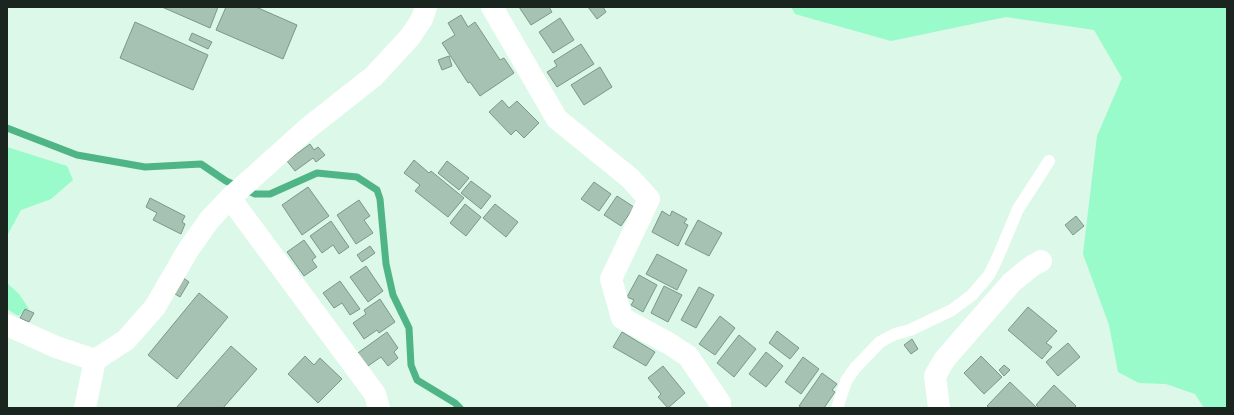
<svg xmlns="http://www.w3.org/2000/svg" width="1234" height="415" viewBox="0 0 1234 415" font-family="'Open Sans',sans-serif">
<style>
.green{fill:#99faca}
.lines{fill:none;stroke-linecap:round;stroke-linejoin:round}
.stream{stroke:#4fb586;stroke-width:7}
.building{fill:#a6c2b2;stroke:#7d9789}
.service{stroke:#fff;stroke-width:12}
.minor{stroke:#fff;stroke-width:22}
</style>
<rect width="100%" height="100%" fill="#dcf8e8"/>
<g class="green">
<polygon points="791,7 1227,7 1227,408 1204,408 1195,394 1166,384 1139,383 1118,372 1109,325 1083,254 1097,136 1122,78 1094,30 1006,17 891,41 795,14"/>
<polygon points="7,147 67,166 73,180 51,199 21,210 7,236"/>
<polygon points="7,283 19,294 29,309 18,316 7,309"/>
</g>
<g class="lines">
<polyline class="stream" points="7,128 77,155 145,167 201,164 226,181 255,194 270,194 317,173 357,177 377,190 380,199 386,264 393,295 409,328 411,365 417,380 455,403 460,408"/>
</g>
<g class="building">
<polygon points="162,7 218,7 210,28"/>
<polygon points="226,7 256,7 297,25 283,59 216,30"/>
<polygon points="519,7 549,7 552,12 531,25"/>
<polygon points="588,7 603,7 606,12 597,19"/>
<polygon points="461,15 468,27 475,22 500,60 504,58 514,73 480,96 470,82 468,83 442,43 455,35 448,23"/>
<polygon points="560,18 574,40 553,53 539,32"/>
<polygon points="135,22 208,55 193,90 120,58"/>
<polygon points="192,33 212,42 208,49 189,40"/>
<polygon points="581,44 594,64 557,87 547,72 557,66 554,61"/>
<polygon points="449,56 452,66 442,70 438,60"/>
<polygon points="600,67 612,87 584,105 571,85"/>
<polygon points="502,100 509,108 517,101 539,123 524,138 516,130 511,135 489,112"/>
<polygon points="310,144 314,150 318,147 325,155 316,162 313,158 295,171 287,161"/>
<polygon points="414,160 429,173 431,171 464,198 448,217 415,191 420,185 404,173"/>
<polygon points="447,161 469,178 459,190 438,173"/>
<polygon points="471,181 491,196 481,209 461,193"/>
<polygon points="594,182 611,194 599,211 581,199"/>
<polygon points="308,187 329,216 302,235 282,205"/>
<polygon points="617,196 634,207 621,226 604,215"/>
<polygon points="150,198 185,216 182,222 185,224 181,234 153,220 157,213 146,207"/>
<polygon points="359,200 370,216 364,220 373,233 356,244 337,215"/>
<polygon points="465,204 481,217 466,236 450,223"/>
<polygon points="495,204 518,222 506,237 483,218"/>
<polygon points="662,211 670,216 672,211 687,219 684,223 688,225 678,246 652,232"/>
<polygon points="1076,216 1084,226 1073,235 1065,225"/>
<polygon points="698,220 722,233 709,256 685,244"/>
<polygon points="331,221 349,247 339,254 333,245 322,253 310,236"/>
<polygon points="304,240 316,257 312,260 317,267 304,276 287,252"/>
<polygon points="370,246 375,253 362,262 357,255"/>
<polygon points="657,254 687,270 677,290 646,274"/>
<polygon points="366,266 383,291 368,302 350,277"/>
<polygon points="639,275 657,285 643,312 631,305 634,300 627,297"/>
<polygon points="182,277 189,282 180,297 172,292"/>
<polygon points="340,281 360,309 350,315 342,303 334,308 323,293"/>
<polygon points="664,286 682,295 668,322 651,313"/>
<polygon points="699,287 714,295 696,328 681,320"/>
<polygon points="199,293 228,317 177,379 148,355"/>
<polygon points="380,299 395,322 379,333 377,330 364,339 353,323 366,314 364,310"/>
<polygon points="1028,307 1057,331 1046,343 1052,347 1042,359 1008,330"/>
<polygon points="25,309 34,313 29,322 20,318"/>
<polygon points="720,316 735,328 715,355 699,344"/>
<polygon points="777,331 799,348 790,359 769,343"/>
<polygon points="387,332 398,348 394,352 398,358 388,366 381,357 365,368 355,355"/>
<polygon points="622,332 655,352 646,366 613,347"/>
<polygon points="739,335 756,349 734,377 717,363"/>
<polygon points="912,339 918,349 911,354 904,345"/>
<polygon points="1068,343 1080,357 1058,376 1046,362"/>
<polygon points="231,346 257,369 223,408 176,408"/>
<polygon points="766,352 783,366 766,387 749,374"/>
<polygon points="305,356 314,365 320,358 342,379 318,403 288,374"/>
<polygon points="981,356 1002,377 984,394 964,373"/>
<polygon points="803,357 819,369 801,394 785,382"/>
<polygon points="1004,365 1010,370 1004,376 999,370"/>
<polygon points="663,366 685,393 668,408 658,397 661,394 648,378"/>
<polygon points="822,373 837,384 832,390 835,392 824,408 802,408 799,406"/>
<polygon points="1010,382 1037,408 990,408 987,406"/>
<polygon points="1054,385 1076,406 1074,408 1039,408 1036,405"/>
</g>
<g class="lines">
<polyline class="service" points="837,408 846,381 855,368 880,342 895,334 910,330 952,310 972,295 989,275 997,259 1018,209 1049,161"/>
<g class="minor">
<polyline points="492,7 557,119 630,178 649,199 611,279 622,318 668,343 688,356 720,403 720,408"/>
<polyline points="230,198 375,394 379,408"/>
<polyline points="7,325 56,347 95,360"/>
<polyline points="85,408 95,360 126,340 155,307 188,250 210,219 230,198 308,128 374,76 410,37 422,19 426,7"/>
<polyline points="939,408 935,376 944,360 1012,282 1032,266 1041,261"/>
</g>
</g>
<rect width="1234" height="415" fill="none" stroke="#1b251f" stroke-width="16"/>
</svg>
